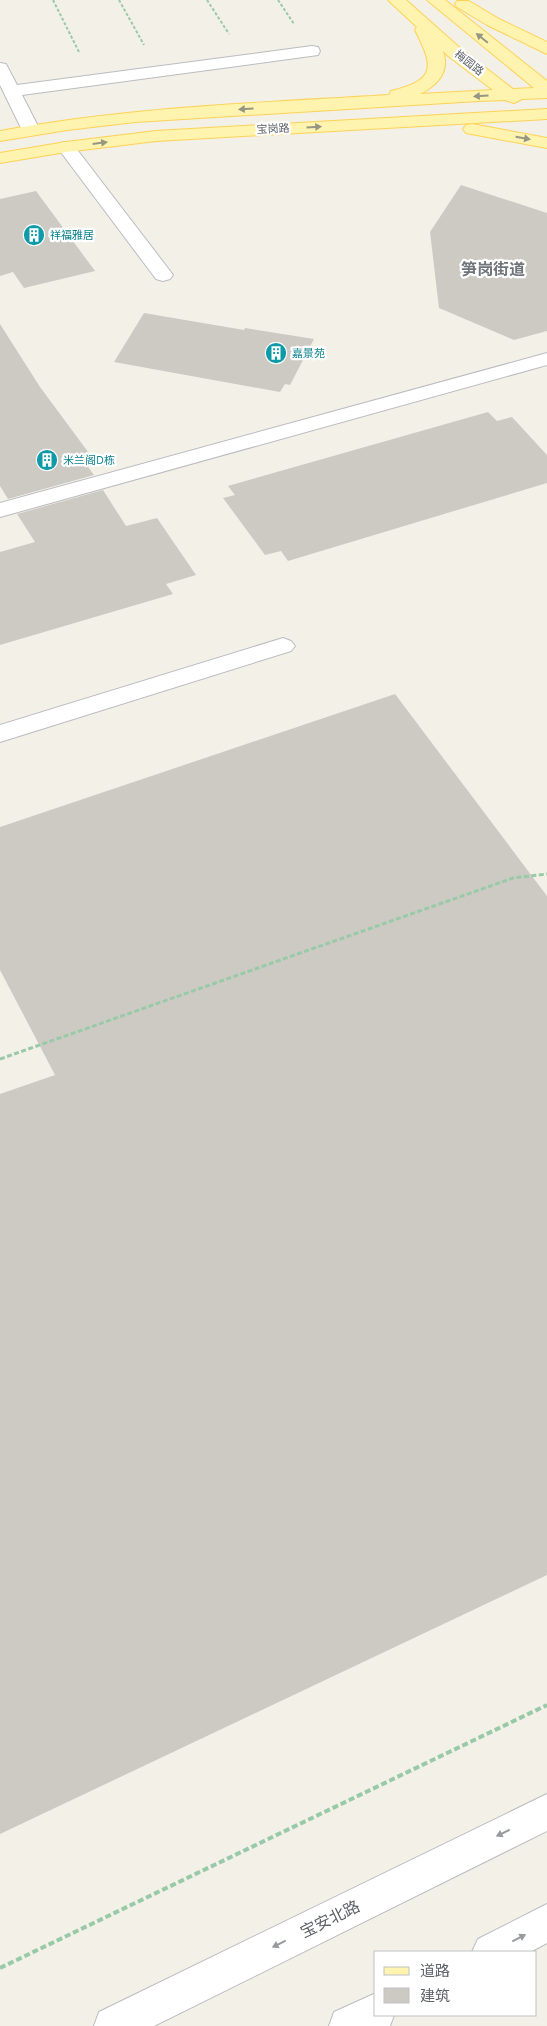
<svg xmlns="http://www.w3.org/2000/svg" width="547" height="2026" viewBox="0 0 547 2026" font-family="'Work Sans','Noto Sans SC',sans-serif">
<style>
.building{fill:#cdcac4}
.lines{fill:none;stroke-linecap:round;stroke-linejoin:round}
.minor-casing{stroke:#b9bdc1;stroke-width:2}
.major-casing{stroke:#ffd253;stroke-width:2}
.path-far2{stroke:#99caa8;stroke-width:2;stroke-dasharray:3 2;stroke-linecap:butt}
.path-far1{stroke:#99caa8;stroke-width:3;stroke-dasharray:5 2.5;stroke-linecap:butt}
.path{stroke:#99caa8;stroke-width:4;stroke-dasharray:6 3;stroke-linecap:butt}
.minor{fill:#fff;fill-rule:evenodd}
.major{fill:#fff4af;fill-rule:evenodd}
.oneway{fill:#969682}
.oneway2{fill:#969a9e}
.labels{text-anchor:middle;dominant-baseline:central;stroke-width:4.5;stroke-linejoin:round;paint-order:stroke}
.far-street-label{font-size:11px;fill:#5e6369;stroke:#fff}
.far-culture-label{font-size:11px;fill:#0d838f;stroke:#fff;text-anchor:start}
.far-district-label{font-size:16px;font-weight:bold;fill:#6f757b;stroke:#fff}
.near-street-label{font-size:16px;fill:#5e6369;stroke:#fff}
</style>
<rect width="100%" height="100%" fill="#f2f0e7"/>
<g class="building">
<polygon points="461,185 547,213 547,331 514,340 439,308 430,232"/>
<polygon points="36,191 95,271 24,288 13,272 0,276 0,199"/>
<polygon points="144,313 244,330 245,328 314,339 290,385 285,384 280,392 114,362"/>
<polygon points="0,324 40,387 97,464 88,467 94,475 8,499 0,486"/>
<polygon points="488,412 497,421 512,417 547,455 547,483 288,561 281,551 265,555 223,498 235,495 228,486"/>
<polygon points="103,490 126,526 157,518 196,575 166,584 173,594 0,645 0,552 35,542 17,514"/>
<polygon points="395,694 547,896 547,1575 0,1834 0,1094 55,1075 0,970 0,827"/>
</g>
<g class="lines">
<g class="minor-casing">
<g id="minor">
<polygon points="312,46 318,47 320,51 318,55 22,95 40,130 37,134 31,135 25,134 22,130 0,85 0,63 6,64 17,85"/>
<polygon points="66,142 72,143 170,271 173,275 170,279 163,281 156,279 57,147 60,143"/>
<polygon points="547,353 547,365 0,517 0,503"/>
<polygon points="283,638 291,641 295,646 291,651 0,742 0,725"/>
<polygon points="547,1794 547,1831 154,2026 94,2026 99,2012"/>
<polygon points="547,1904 547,1943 530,1952 472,1952 478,1939"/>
<polygon points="376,1993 376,2015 394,2015 390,2026 329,2026 334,2012"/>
</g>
</g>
<g class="major-casing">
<g id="major">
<path d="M388 0H406L460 48 513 89 534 88 427 0H445L547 81V98L522 99 514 103 505 100 478 101 135 122 67 130 0 141V131C128 107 259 103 389 95L391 91C436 80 434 67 415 30L417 27ZM443 51 448 56 493 90 420 94C438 85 450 71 443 51Z"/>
<polygon points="457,1 469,1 499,19 547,42 547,54 487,25 457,7 455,4"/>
<polygon points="547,109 547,119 156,141 66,152 0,163 0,153 66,142 156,131"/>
<polygon points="472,124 547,138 547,148 466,133 463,129 466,125"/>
</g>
</g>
<g class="path-far2">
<polyline points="53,0 79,52"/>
<polyline points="119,0 144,45"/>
<polyline points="207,0 229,34"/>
<polyline points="278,0 294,24"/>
</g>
<polyline class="path-far1" points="0,1059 513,878 547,874"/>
<polyline class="path" points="0,1968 547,1705"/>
<use href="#minor" class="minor"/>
<use href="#major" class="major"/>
</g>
<defs><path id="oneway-solid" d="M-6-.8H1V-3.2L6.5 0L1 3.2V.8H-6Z" transform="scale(1.25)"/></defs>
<g class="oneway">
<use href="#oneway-solid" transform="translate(482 38) rotate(-141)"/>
<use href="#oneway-solid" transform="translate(481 96) rotate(177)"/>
<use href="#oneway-solid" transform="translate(246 109) rotate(177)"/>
<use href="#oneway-solid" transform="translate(314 127) rotate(-3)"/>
<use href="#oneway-solid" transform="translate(523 138) rotate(10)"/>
<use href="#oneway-solid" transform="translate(100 143) rotate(-7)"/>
</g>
<g class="oneway2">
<use href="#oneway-solid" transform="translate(503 1833) rotate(154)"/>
<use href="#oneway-solid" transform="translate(519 1938) rotate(-27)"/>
<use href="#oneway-solid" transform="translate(279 1944) rotate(154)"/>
</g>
<defs>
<g id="building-disc" transform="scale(1.125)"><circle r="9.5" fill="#0f9aa8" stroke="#fff"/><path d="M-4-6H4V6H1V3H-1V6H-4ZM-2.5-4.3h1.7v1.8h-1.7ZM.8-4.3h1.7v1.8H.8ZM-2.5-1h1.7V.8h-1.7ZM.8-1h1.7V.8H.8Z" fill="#fff"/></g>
</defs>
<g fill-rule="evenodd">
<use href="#building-disc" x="34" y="235"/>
<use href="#building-disc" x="276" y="353"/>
<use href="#building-disc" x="47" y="460"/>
</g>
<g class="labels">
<g class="far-street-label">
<text transform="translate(469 63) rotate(38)">梅园路</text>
<text transform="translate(273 129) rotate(-3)">宝岗路</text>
</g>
<g class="far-culture-label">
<text x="50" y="235">祥福雅居</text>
<text x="292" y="353">嘉景苑</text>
<text x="63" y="460">米兰阁D栋</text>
</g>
<g class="far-district-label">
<text x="493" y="269">笋岗街道</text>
</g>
<g class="near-street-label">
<text transform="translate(330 1919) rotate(-26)">宝安北路</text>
</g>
</g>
<rect x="374" y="1951" width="162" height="65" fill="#ffffff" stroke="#bfc1c3"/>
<rect x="384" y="1967" width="25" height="8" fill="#fff4af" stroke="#bfc1c3"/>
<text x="420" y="1976" font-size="15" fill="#5e6369">道路</text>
<rect x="384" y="1988" width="25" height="15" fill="#cdcac4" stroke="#bfc1c3"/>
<text x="420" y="2001" font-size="15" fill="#5e6369">建筑</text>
</svg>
